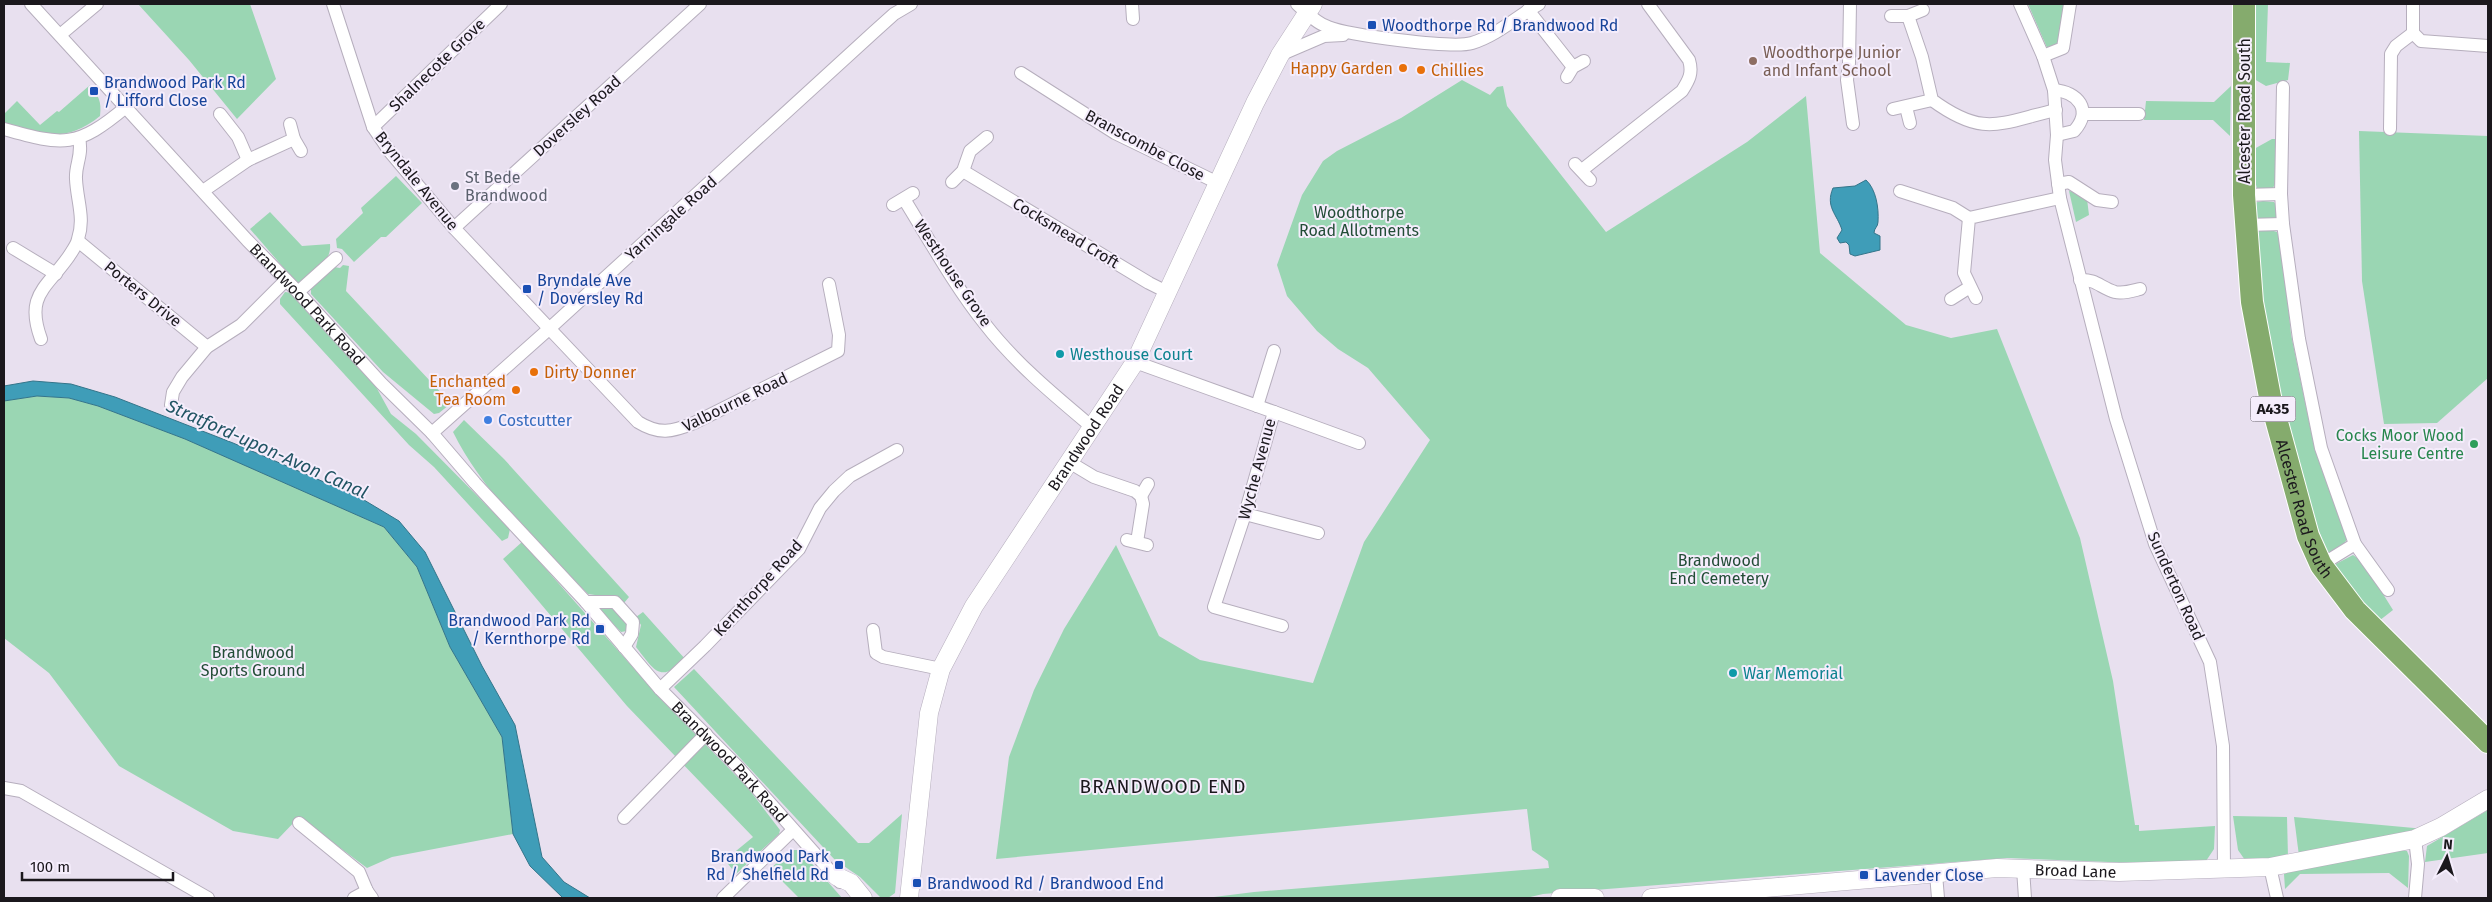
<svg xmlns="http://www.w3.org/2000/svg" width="2492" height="902" viewBox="0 0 2492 902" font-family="'Fira Sans',sans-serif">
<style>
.green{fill:#9ad6b3}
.water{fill:#3f9db8;stroke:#34758a}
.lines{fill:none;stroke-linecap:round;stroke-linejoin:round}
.street-casing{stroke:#b6aebd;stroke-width:14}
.secondary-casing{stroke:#b6aebd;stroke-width:19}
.highway-casing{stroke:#fff;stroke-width:24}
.street{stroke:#fff;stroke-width:12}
.secondary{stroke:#fff;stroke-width:18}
.highway{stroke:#85ab6d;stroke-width:22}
.transit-dot{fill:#1a4fb4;stroke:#f5edfc;stroke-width:2}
.education-dot{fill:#8d6e63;stroke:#f5edfc;stroke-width:2}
.food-dot{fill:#e8710a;stroke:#f5edfc;stroke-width:2}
.worship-dot{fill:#6b7280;stroke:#f5edfc;stroke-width:2}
.culture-dot{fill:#0f9aa8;stroke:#f5edfc;stroke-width:2}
.shop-dot{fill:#3f7fe0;stroke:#f5edfc;stroke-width:2}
.leisure-dot{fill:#2e9e5b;stroke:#f5edfc;stroke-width:2}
.labels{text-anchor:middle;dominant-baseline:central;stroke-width:4;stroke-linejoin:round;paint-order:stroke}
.shield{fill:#f5edfc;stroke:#5c5860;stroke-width:1}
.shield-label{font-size:15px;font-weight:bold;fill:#1b181d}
.transit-label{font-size:16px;fill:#164399;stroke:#f5edfc;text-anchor:start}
.education-label{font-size:16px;fill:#785e54;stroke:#f5edfc;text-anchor:start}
.street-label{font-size:16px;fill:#1b181d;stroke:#f5edfc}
.food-label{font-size:16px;fill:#c56008;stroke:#f5edfc;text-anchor:end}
.worship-label{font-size:16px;fill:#5b616d;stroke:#f5edfc;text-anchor:start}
.park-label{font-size:16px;fill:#224c36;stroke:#f5edfc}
.culture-label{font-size:16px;fill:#0d838f;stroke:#f5edfc;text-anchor:start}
.shop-label{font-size:16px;fill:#366cbe;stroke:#f5edfc;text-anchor:start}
.leisure-label{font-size:16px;fill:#27864d;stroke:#f5edfc;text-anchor:end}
.water-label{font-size:18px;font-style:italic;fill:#225564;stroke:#f5edfc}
.quarter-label{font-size:19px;letter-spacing:1px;fill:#1b181d;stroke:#f5edfc}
</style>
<rect width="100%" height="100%" fill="#e8e0ef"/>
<g class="green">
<polygon points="138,4 250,4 276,79 237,119 189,60"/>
<path d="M2028 4H2065C2063 20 2066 43 2048 50Z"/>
<polygon points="2250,4 2268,4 2266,62 2290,63 2288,80 2266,86 2254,79"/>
<polygon points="1462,80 1490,95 1497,87 1503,86 1507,106 1606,232 1747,142 1806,96 1820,253 1906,325 1951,338 1997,329 2080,538 2113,681 2135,825 2139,825 2139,831 2215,826 2214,849 2206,861 2134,863 2007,858 1543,894 1526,898 1206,898 1254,892 1549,868 1548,861 1532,850 1527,809 996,859 1009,757 1034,690 1064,629 1116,545 1159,636 1200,660 1313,683 1364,542 1430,440 1368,368 1338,349 1317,331 1287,296 1277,265 1302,195 1323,161 1337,151 1401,118"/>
<path d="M90 85C98 95 102 101 100 116 67 143 41 136 4 123V114L17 101 40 125 57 111 59 112Z"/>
<polygon points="2231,86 2230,136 2213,120 2144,120 2146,101 2214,102"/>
<polygon points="2359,131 2488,136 2488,378 2437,423 2384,424 2362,281"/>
<polygon points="2272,139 2276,139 2278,178 2272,190 2257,189 2254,176 2254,149"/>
<polygon points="396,176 422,203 386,237 381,237 354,262 342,249 337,248 336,239 363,213 361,208"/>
<polygon points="2069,191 2076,192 2087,199 2089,215 2076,222"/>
<polygon points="2263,201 2274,202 2278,208 2276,220 2256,221 2253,203"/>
<path d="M270 212 302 246 330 244C332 261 315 272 303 283L296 282 250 229Z"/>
<polygon points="2264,228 2277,232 2282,245 2291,334 2311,431 2347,539 2341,549 2328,556 2299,475 2270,358 2252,239 2255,230"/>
<polygon points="343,265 349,266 346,291 445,397 449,405 439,413 434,414 383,372 311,294 311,286 334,267 340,268"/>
<polygon points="285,292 292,293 375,385 391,414 416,434 510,529 508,538 502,541 434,467 409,445 280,304 280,299"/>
<polygon points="37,396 69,398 98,406 185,439 384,527 417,567 450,647 502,737 513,834 392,857 367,868 299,817 278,839 233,831 119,766 49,673 4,638 4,401"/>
<path d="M464 420 504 459 629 597 624 603 616 598 588 594C540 544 484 495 453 432Z"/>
<polygon points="522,542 661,699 748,788 780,830 779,834 736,874 725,860 753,837 627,706 503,559"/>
<polygon points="2353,555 2363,562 2393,610 2375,624 2330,567"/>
<polygon points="614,605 631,625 627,631 621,632 598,608"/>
<path d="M643 612 686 660C659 683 655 671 636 647L641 625 636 617Z"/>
<polygon points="694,669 858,843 869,843 902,814 895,893 888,898 881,898 860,877 835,860 674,687"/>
<polygon points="2488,810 2488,853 2425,862 2427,846"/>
<polygon points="2233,816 2287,817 2288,857 2245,860 2238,850"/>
<polygon points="2294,817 2425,829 2299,856"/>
<polygon points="791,850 800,850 842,898 799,898 770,869"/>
<polygon points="2401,850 2407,851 2409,856 2408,888 2389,873 2300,874 2285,889 2284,874 2293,870"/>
</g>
<g class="water">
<path d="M1866 180C1876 189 1879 208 1878 222 1878 227 1874 228 1874 233L1880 236V250L1855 256 1850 254 1849 245 1846 242 1840 243 1837 238 1842 230C1837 214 1825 207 1833 188L1855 186Z"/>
<polygon points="33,381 71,384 115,397 233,443 359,497 399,521 425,552 482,666 515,725 542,857 564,882 590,898 563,898 530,866 513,834 502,737 450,647 417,567 384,527 185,439 98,406 69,398 37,396 4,401 4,386"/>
</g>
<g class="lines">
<g class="street-casing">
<g id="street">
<path id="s1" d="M31 4 247 240 298 292 381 383 432 433 475 483 586 602 660 689 738 767 840 882"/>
<path d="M333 4 373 127 390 152 454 228 638 422C659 435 672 432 694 423L838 351 839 335 829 284"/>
<polyline points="1132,4 1133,19"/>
<path d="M1297 4C1306 12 1316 23 1328 27 1348 35 1453 49 1472 43 1496 36 1518 16 1539 4"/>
<polyline points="1850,4 1849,63 1847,80 1853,124"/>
<polyline points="2020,4 2043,56 2054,90 2057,135 2055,160 2060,198 2116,419 2155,544 2210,662 2223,746 2224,869"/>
<polyline points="2413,4 2413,33 2421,41 2488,46"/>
<polyline points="1528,10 1573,67"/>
<polyline points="1891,16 1908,16 1923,10"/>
<path d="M1908 16 1922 57 1932 100C1984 138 1999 123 2056 110"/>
<polyline points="60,35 97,4"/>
<polyline points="1282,54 1324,36 1343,35"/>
<polyline points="2043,56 2063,48 2070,4"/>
<polyline points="1021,73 1115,133 1218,183"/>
<polyline points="1567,77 1573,67 1584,61"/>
<polyline points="2283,87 2281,194 2283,224 2299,339 2321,448 2355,544 2388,590"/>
<path d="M2054 90C2078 92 2093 110 2074 131L2057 135"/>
<polyline points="1906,107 1910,123"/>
<polyline points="1893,109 1932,100"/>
<polyline points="220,114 238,137 248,160"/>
<polyline points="2083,114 2139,114"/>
<polyline points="290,124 294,139 301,151"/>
<polyline points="373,127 501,4"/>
<path d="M4 129C64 146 77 148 126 107"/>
<polyline points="2390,129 2391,54 2396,46 2413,33"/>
<polyline points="1575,164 1590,180"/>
<path d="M1582 170 1682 91C1689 80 1693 73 1689 60L1648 4"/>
<polyline points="963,171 1149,283 1169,293"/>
<polyline points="952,182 963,171 970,151 987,137"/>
<polyline points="2058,184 2069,182 2097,200 2112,202"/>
<polyline points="203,191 248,160 294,139"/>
<polyline points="1900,191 1953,208 1969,218"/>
<polyline points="2244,195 2281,194"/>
<path d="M904 199C930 241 954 285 985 324 1015 363 1055 396 1092 427"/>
<polyline points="893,205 913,193"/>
<polyline points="2245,225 2283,224"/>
<polyline points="454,228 700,4"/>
<polyline points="78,241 207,347"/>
<polyline points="13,248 56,274"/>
<path d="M2080 280C2096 279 2101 288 2115 292 2123 294 2132 291 2140 289"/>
<polyline points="298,292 336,258"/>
<polyline points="1976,298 1964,273 1969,218 2060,198"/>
<polyline points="1951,299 1970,287"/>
<path d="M41 339C25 295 46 289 69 256 72 251 77 245 78 239 85 218 77 201 76 179 75 164 83 156 79 138"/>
<polyline points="1135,362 1274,412 1245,514 1214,607 1282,626"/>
<polyline points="171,405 173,392 182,377 207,347 241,325 286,280"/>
<polyline points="1257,406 1274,351"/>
<polyline points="1274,412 1359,443"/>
<polyline points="432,433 550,328 874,32 894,14 911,4"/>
<polyline points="1069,462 1094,477 1135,491 1141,496 1143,504 1137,542"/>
<polyline points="1141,496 1148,484"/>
<polyline points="1245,514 1318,533"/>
<polyline points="1127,540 1147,545"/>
<polyline points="2321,565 2355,544"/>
<polyline points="586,602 615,602 633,622 632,634 624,647"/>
<polyline points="873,630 876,653 883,657 941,669"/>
<polyline points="660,689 705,646 799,549 820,508 834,491 850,476 897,450"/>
<polyline points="4,788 21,791 208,898"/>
<polyline points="624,818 706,734"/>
<polyline points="299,823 359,872 367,891 372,898"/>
<polyline points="2415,839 2418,864 2415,898"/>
<polyline points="2270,867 2277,898"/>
<polyline points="2023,869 2025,898"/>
<polyline points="1936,874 1938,898"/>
<polyline points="354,898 367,891"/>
<polyline points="723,898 793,830"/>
</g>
</g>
<g class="secondary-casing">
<g id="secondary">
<polyline points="836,876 851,883 863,898"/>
<path id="s2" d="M909 898 929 713 941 669 974 606 1135 362 1255 103 1280 55 1313 4"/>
<polyline points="1560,898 1595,898"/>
<path id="s3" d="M1651 898 1997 868 2119 872 2270 867 2415 839 2441 827 2488 799"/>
</g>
</g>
<g class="highway-casing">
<g id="highway">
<path id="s4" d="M2244 4V195L2252 302 2270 397 2308 536 2321 565 2355 610 2488 742"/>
</g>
</g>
<use href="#street" class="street"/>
<use href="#secondary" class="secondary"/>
<use href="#highway" class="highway"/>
</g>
<g class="transit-dot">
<rect x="1367" y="20" width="10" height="10" rx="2.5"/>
<rect x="89" y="86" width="10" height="10" rx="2.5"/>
<rect x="522" y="284" width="10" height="10" rx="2.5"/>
<rect x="595" y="624" width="10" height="10" rx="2.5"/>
<rect x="834" y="860" width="10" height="10" rx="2.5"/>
<rect x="1859" y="870" width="10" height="10" rx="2.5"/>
<rect x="912" y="878" width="10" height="10" rx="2.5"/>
</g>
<circle class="education-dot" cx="1753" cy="61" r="5"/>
<g class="food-dot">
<circle cx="1403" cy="68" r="5"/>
<circle cx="1421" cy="70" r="5"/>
<circle cx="534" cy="372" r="5"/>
<circle cx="516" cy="390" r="5"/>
</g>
<circle class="worship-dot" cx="455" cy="186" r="5"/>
<g class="culture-dot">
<circle cx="1060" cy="354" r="5"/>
<circle cx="1733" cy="673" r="5"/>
</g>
<circle class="shop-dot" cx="488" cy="420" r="5"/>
<circle class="leisure-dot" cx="2474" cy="444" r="5"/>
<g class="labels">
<rect class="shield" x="2250.5" y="396.5" width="45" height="25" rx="4"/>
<g class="shield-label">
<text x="2273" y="409">A435</text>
</g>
<g class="transit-label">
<text x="1382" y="25">Woodthorpe Rd / Brandwood Rd</text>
<text x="104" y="82">Brandwood Park Rd<tspan x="104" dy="18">/ Lifford Close</tspan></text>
<text x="537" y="280">Bryndale Ave<tspan x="537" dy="18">/ Doversley Rd</tspan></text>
<text x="590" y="620" text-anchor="end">Brandwood Park Rd<tspan x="590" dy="18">/ Kernthorpe Rd</tspan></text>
<text x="829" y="856" text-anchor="end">Brandwood Park<tspan x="829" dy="18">Rd / Shelfield Rd</tspan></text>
<text x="1874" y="875">Lavender Close</text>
<text x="927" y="883">Brandwood Rd / Brandwood End</text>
</g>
<g class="education-label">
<text x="1763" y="52">Woodthorpe Junior<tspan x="1763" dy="18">and Infant School</tspan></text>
</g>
<g class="street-label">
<text transform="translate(437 65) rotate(-44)">Shalnecote Grove</text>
<text transform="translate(2244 111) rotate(-90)">Alcester Road South</text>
<text transform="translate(577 116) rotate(-42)">Doversley Road</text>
<text transform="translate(1145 145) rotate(28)">Branscombe Close</text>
<text transform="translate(417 181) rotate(51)">Bryndale Avenue</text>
<text transform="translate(671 218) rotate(-42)">Yarningale Road</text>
<text transform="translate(1066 233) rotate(31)">Cocksmead Croft</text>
<text transform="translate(953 273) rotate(56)">Westhouse Grove</text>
<text transform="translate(143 294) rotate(39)">Porters Drive</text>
<text stroke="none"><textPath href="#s1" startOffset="408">Brandwood Park Road</textPath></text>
<text transform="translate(735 402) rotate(-26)">Valbourne Road</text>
<text stroke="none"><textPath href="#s2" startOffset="505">Brandwood Road</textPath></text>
<text transform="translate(1257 469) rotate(-75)">Wyche Avenue</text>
<text stroke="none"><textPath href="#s4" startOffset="512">Alcester Road South</textPath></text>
<text transform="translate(2176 586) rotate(66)">Sunderton Road</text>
<text transform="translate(758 588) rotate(-48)">Kernthorpe Road</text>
<text stroke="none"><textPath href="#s1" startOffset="1031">Brandwood Park Road</textPath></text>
<text stroke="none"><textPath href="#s3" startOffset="426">Broad Lane</textPath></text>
</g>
<g class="food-label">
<text x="1393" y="68">Happy Garden</text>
<text x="1431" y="70" text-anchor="start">Chillies</text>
<text x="544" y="372" text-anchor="start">Dirty Donner</text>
<text x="506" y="381">Enchanted<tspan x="506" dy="18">Tea Room</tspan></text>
</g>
<g class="worship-label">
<text x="465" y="177">St Bede<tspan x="465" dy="18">Brandwood</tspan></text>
</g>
<g class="park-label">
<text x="1359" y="212">Woodthorpe<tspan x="1359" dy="18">Road Allotments</tspan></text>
<text x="1719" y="560">Brandwood<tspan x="1719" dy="18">End Cemetery</tspan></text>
<text x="253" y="652">Brandwood<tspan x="253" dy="18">Sports Ground</tspan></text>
</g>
<g class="culture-label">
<text x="1070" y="354">Westhouse Court</text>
<text x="1743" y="673">War Memorial</text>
</g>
<g class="shop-label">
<text x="498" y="420">Costcutter</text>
</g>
<g class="leisure-label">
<text x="2464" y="435">Cocks Moor Wood<tspan x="2464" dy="18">Leisure Centre</tspan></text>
</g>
<g class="water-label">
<text transform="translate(267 449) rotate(24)">Stratford-upon-Avon Canal</text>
</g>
<g class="quarter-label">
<text x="1163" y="786">BRANDWOOD END</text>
</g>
</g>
<rect width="2492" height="902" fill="none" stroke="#1b181d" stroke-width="10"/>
<g transform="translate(2447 857) rotate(5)" stroke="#f5edfc" stroke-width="4" paint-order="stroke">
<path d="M0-4L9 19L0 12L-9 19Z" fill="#1b181d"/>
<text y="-8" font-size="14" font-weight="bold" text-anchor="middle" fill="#1b181d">N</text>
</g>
<path d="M22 872v8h151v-8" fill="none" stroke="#1b181d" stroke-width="2.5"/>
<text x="30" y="872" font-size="15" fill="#1b181d" stroke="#f5edfc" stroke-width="4" paint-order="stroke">100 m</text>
</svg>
